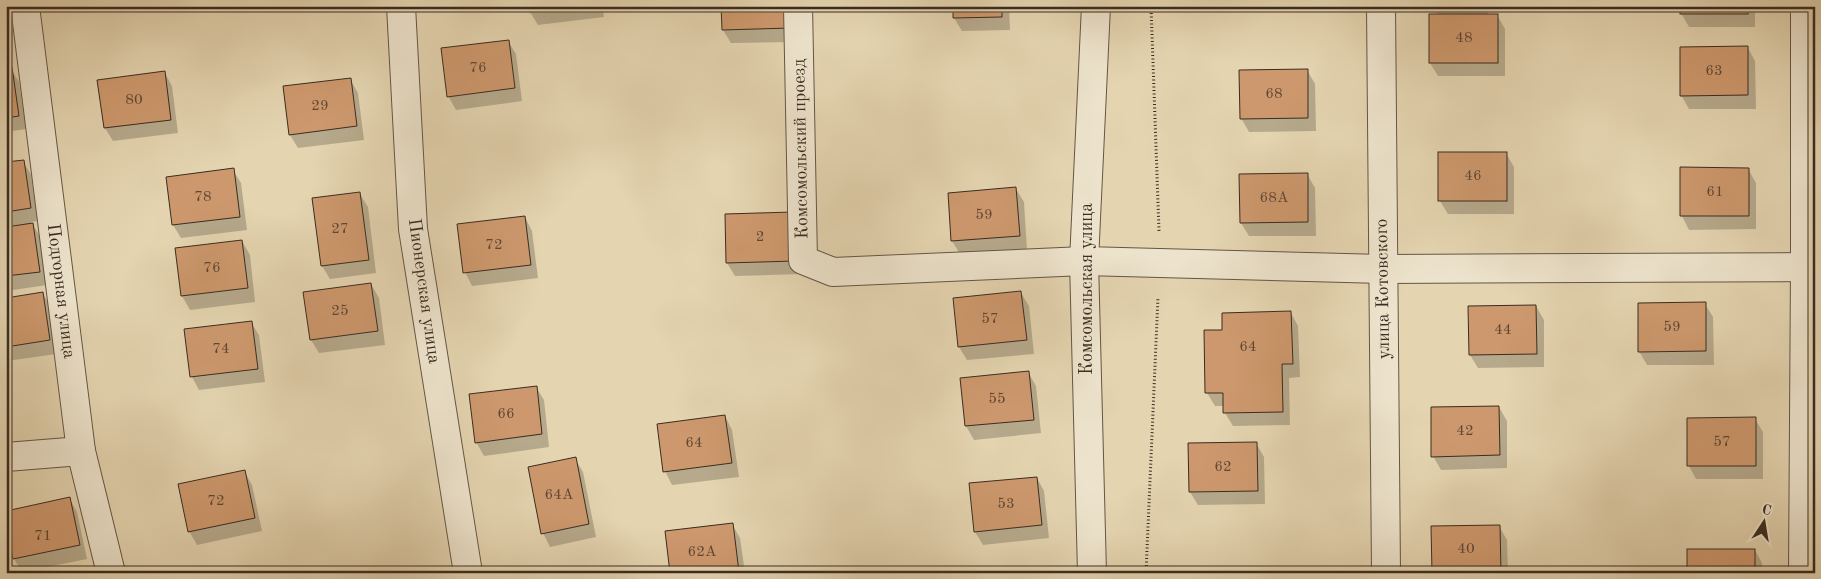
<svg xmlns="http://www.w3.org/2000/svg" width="1821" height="579" viewBox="0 0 1821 579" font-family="'Old Standard TT',serif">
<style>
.shadow{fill:#0003}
.building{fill:#cd986d;stroke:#3a2c21}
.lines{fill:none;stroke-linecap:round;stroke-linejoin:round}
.minor-casing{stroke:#645645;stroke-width:30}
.path{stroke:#3a2c21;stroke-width:3;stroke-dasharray:1 2.5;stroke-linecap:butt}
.minor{stroke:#ede3cc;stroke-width:28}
.labels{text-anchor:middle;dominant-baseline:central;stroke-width:4.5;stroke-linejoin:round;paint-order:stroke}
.number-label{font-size:15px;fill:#5f4734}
.street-label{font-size:18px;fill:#3a2c21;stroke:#ede3cc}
</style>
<rect width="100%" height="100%" fill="#e4d4b0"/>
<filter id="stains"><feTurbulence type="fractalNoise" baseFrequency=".004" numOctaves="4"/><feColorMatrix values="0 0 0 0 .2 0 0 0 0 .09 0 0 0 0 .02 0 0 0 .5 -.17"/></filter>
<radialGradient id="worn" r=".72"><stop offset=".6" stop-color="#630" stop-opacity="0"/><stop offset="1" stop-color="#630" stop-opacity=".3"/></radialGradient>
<g class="shadow">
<polygon points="138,6 172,6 141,12"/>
<polygon points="529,6 602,6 604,17 538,25 530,12"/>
<polygon points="796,6 797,42 731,43 723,30"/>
<polygon points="954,6 1009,6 1010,30 962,31 954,18"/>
<polygon points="1432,6 1488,6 1488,15 1497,15 1505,29 1505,76 1438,76 1430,63 1438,15"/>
<polygon points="1681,6 1755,6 1755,27 1689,27 1681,13"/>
<polygon points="508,41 516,54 522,101 456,110 448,96"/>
<polygon points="1748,48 1755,61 1756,109 1689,109 1681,95"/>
<polygon points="6,69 11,69 19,82 26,129 6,132"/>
<polygon points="1307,70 1315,84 1316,131 1249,132 1241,118"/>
<polygon points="165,73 172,86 178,133 113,141 105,128"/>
<polygon points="350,79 358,93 364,140 298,148 290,135"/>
<polygon points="1506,153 1514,167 1514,214 1448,214 1440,201"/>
<polygon points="23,161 31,175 38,221 31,222 41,238 47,285 6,291 6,164"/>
<polygon points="1748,169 1756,183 1756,229 1689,230 1682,216"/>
<polygon points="233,170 241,183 247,230 181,238 173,225"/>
<polygon points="1307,174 1315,188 1316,236 1249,236 1241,223"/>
<polygon points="1016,189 1024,202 1027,250 960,254 952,241"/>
<polygon points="360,194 368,207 376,273 330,279 322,266"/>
<polygon points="793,213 802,274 735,276 727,263"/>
<polygon points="525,217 532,231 538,278 472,286 465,272"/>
<polygon points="242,241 250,255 255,302 190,310 182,296 176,249"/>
<polygon points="371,284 379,298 385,345 319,353 311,340"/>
<polygon points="1021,293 1029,306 1034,354 967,360 959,347"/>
<polygon points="43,294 51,307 57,354 6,361 6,299"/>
<polygon points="1705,304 1713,317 1714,365 1647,365 1639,351"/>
<polygon points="1536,306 1544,320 1544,367 1478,368 1470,355"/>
<polygon points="1291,313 1298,326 1300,377 1289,378 1290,425 1233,426 1225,413 1225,406 1215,406 1207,393 1223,331"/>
<polygon points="251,322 259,335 265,382 199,390 192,377"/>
<polygon points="1028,372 1036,386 1041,433 974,440 966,426 962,379"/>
<polygon points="536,387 544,400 549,447 484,456 476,442"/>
<polygon points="1499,407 1507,421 1507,468 1441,470 1433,456"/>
<polygon points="725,416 732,430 739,477 672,485 665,471"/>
<polygon points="1755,419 1763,432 1763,479 1696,479 1689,466"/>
<polygon points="1256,443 1264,457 1265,504 1198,505 1190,492"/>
<polygon points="575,459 583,472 596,537 550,547 543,533"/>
<polygon points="244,471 252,485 262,531 197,545 189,531"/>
<polygon points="1037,478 1044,491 1049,538 983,545 975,532"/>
<polygon points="69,498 77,512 87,559 22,572 14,559"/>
<polygon points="732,524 740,538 745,573 672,573"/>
<polygon points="1499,526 1507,540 1508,573 1433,573"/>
<polygon points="1755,550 1762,563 1762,573 1688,573"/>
</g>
<g class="building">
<polygon points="528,6 574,6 529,12"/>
<polygon points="721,6 790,6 790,28 722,30"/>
<polygon points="953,6 1002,6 1002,17 953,18"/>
<rect x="1680" y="6" width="68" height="8"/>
<rect x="1429" y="14" width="69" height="49"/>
<polygon points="509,40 515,88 447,97 441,48"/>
<polygon points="1748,46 1748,95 1680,96 1680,47"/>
<polygon points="12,67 19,116 6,118 6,68"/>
<polygon points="1308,69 1308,118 1240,119 1239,70"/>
<polygon points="165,71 171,120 104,128 97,80"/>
<polygon points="351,78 357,126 289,135 283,86"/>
<rect x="1438" y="152" width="69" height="49"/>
<polygon points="24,160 31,208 6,212 6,162"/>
<polygon points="1680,167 1749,168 1749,216 1680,216"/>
<polygon points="234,168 240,217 172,225 166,177"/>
<polygon points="1308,173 1308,222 1240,223 1239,174"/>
<polygon points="1016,187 1020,236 951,241 948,193"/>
<polygon points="360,192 369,260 321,266 312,198"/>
<polygon points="793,212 795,261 726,263 725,214"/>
<polygon points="525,216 531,265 463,273 457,224"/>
<polygon points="33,223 40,272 6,276 6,227"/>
<polygon points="242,240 248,288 181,296 175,248"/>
<polygon points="371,283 378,331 310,340 303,292"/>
<polygon points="1021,291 1027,340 958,347 953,298"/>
<polygon points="43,292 50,340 6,347 6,298"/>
<polygon points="1706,302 1706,351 1638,352 1638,303"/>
<polygon points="1536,305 1537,354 1469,355 1468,306"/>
<polygon points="1291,311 1293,364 1282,364 1283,412 1223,413 1223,393 1205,393 1204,330 1222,330 1222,313"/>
<polygon points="252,321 258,369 190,377 184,329"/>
<polygon points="1029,371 1034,420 965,426 960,378"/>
<polygon points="537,386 542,434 475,443 469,394"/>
<polygon points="1499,406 1500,455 1431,457 1431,407"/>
<polygon points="725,415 732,463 663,472 657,424"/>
<polygon points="1756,417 1756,466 1687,466 1687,418"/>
<polygon points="1257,442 1258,491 1189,492 1188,443"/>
<polygon points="576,457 589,524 541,534 528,467"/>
<polygon points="245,470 255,518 188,532 178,484"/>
<polygon points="1037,477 1042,525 974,532 969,483"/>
<polygon points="70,497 80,545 13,559 6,527 6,511"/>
<polygon points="733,523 739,572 670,573 665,531"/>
<polygon points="1500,525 1501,573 1432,573 1431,526"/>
<rect x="1687" y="549" width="68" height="24"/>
</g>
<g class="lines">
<g class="minor-casing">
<g id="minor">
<polyline points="25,6 81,451 111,573"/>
<polyline points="401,6 413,229 468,573"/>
<polyline points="798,6 803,260 833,272 1084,261 1383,269 1815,267"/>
<polyline points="1381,6 1386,573"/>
<polyline points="6,457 81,451"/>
<polyline points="1092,573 1084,261 1096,6"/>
<polyline points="1803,573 1805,267 1805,6"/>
</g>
</g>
<g class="path">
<polyline points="1151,6 1159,231"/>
<polyline points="1146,573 1158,297"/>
</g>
<use href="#minor" class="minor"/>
</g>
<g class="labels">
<g class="number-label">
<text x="1464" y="38">48</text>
<text x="478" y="68">76</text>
<text x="1714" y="71">63</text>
<text x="1274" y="94">68</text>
<text x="134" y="100">80</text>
<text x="320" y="106">29</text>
<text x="1473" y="176">46</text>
<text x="1715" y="192">61</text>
<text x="203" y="197">78</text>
<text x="1274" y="198">68А</text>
<text x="984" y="215">59</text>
<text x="340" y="229">27</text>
<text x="760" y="237">2</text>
<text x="494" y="245">72</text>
<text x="212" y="268">76</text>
<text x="340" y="311">25</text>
<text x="990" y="319">57</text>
<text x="1672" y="327">59</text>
<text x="1503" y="330">44</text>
<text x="1248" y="347">64</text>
<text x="221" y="349">74</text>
<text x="997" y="399">55</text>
<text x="506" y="414">66</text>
<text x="1465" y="431">42</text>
<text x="1722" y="442">57</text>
<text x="694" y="443">64</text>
<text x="1223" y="467">62</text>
<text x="559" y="495">64А</text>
<text x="216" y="501">72</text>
<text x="1006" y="504">53</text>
<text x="43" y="536">71</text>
<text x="1466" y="549">40</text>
<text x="702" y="552">62А</text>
</g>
<g class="street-label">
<text transform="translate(801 149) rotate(-91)">Комсомольский проезд</text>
<text transform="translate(1087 289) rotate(-90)">Комсомольская улица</text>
<text transform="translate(1383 289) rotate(-91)">улица Котовского</text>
<text transform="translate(61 291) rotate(83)">Подгорная улица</text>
<text transform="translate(424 291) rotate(82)">Пионерская улица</text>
</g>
</g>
<rect width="1821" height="579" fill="none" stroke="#e4d4b0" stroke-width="25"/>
<rect x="8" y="8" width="1806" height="564" fill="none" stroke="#3a2c21" stroke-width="2.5"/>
<rect x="12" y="12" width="1796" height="554" fill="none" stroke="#3a2c21"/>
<g transform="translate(1764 522) rotate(12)" stroke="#ede3cc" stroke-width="4" paint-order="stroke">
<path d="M0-4L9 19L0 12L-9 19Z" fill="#3a2c21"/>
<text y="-8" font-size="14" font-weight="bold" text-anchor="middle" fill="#3a2c21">С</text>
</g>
<rect width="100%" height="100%" filter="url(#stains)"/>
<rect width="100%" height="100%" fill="url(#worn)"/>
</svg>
